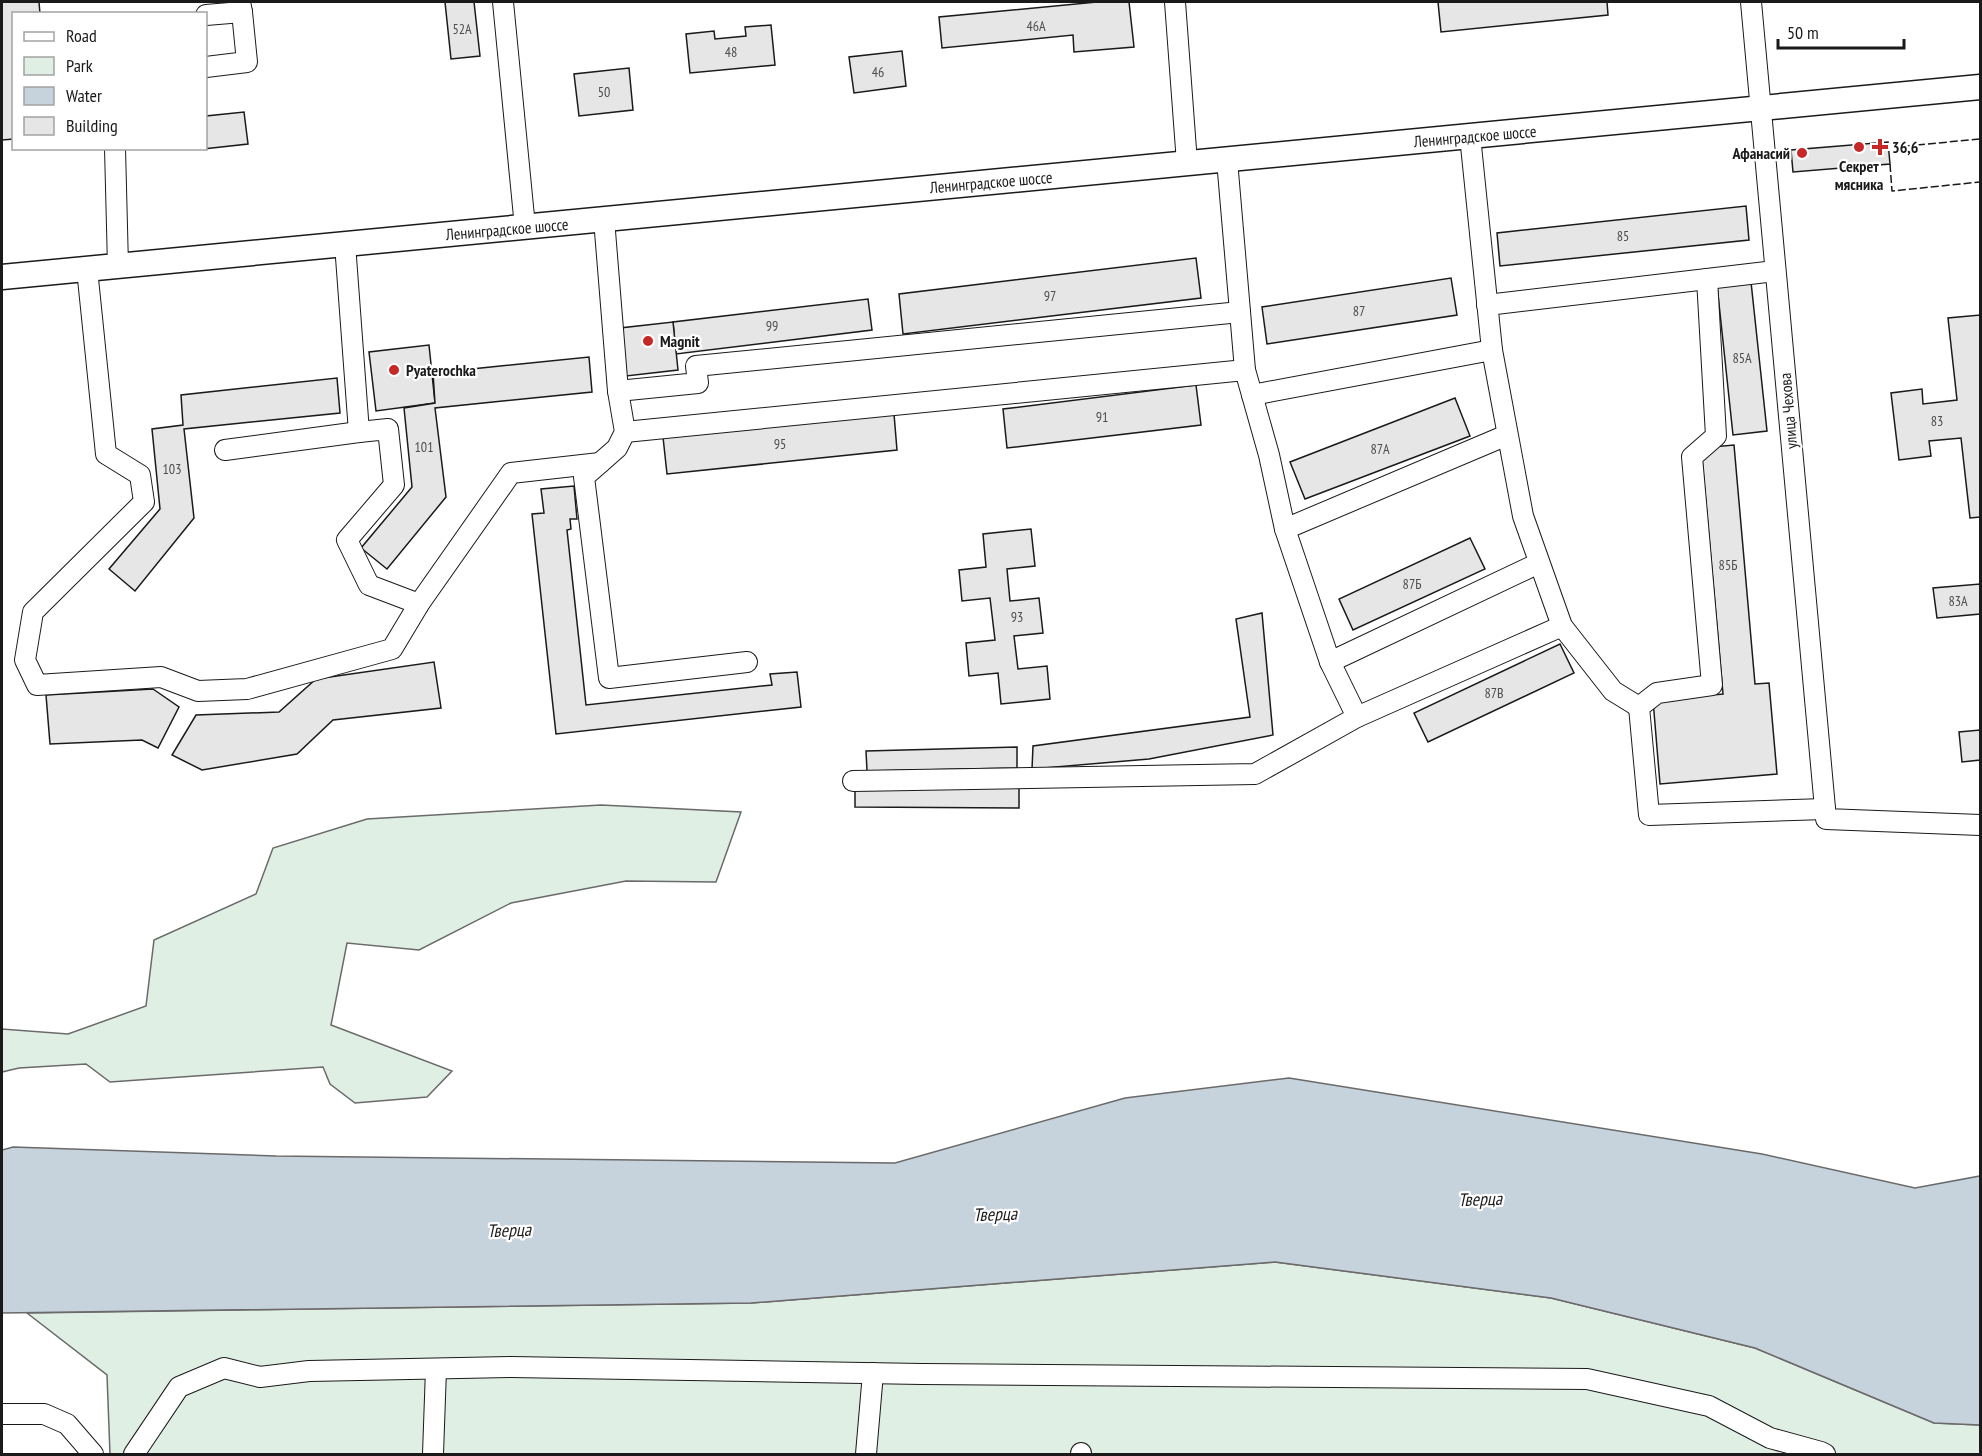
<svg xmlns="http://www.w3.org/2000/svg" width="1982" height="1456" viewBox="0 0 1982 1456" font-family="'PT Sans Narrow',sans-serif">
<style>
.green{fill:#e0efe3;stroke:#6a6a6a;stroke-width:1.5}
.water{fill:#c6d2dc;stroke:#6a6a6a;stroke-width:1.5}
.building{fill:#e6e6e6;stroke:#1a1a1a;stroke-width:1.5}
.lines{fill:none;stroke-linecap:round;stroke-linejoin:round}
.minor-casing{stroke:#1a1a1a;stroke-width:22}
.major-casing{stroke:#1a1a1a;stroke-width:27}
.minor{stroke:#fff;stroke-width:20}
.major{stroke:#fff;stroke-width:24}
.fence{stroke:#1a1a1a;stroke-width:1.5;stroke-dasharray:8 3;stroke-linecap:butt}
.poi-dot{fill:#c62828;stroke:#fff;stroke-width:2}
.labels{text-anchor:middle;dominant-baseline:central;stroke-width:4.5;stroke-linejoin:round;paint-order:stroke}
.number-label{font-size:14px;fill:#4d4d4d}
.street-label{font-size:16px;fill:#1a1a1a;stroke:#fff}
.poi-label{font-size:16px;font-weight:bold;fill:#1a1a1a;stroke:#fff;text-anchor:start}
.water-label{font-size:18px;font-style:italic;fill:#1a1a1a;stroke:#fff}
</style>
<rect width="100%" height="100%" fill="#fff"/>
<g class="green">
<polygon points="601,805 741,812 716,882 626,881 511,903 419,950 347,943 331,1025 452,1071 427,1097 355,1103 330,1084 323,1067 110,1082 86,1064 19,1068 2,1072 2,1029 68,1034 146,1006 154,940 256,894 273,848 367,819"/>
<polygon points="1275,1262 1551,1298 1755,1348 1934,1423 1980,1425 1980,1454 110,1454 107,1375 27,1313 751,1303"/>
</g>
<polygon class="water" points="1289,1078 1762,1154 1915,1188 1980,1176 1980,1425 1934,1423 1755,1348 1551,1298 1275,1262 751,1303 2,1313 2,1150 13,1147 276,1156 895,1163 1125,1098"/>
<g class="building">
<polygon points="2,2 39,2 40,14 14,14 14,139 2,140"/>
<polygon points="445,2 474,2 480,56 451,59"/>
<polygon points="1097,2 1129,2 1134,47 1074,52 1073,35 942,48 939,17"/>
<polygon points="1438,2 1607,2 1608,15 1441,32"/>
<polygon points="771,25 775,65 690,73 686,34 714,31 715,39 746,36 745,27"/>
<polygon points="902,51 906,86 854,93 849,57"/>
<polygon points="629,68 633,110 579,116 574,74"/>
<polygon points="244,112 248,144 203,149 206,148 206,116"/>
<polygon points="1888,142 1890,164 1793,172 1791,150"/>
<polygon points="1746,206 1749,240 1500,266 1497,233"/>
<polygon points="1196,258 1201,298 903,334 899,294"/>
<polygon points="1451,278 1457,315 1267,344 1262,307"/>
<polygon points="1751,282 1767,431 1733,435 1717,285"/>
<polygon points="868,299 872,330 676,354 673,322"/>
<polygon points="1980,315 1980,517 1970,518 1961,438 1929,441 1931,456 1899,460 1891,393 1922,389 1923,404 1957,400 1948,318"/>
<polygon points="673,322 678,370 626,376 620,328"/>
<polygon points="429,345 435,403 376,411 369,352"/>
<polygon points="589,357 592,392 435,408 446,497 387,569 361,548 412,487 404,408 435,403 433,373"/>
<polygon points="337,378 340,413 184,429 194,518 135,591 109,569 160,509 152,429 183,425 181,395"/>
<polygon points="1196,385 1201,425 1007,448 1003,409"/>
<polygon points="1455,398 1470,436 1305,499 1290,462"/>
<polygon points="894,414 897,450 667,474 663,437"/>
<polygon points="1734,445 1755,684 1769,683 1777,774 1660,784 1653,700 1723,694 1701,448"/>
<polygon points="574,486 577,519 570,519 571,529 567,530 586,705 772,685 770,674 797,672 801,707 556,734 532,514 544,513 541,489"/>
<polygon points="1031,529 1035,566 1007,569 1010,601 1039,598 1043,633 1014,636 1018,669 1047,666 1050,699 1001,704 998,673 969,676 966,643 995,640 990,598 962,601 959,570 986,567 983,534"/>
<polygon points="1470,538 1485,569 1353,630 1339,599"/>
<polygon points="1980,584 1980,614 1937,618 1933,588"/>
<polygon points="1262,613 1273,735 1149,759 1032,769 1033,746 1250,717 1236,619"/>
<polygon points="1560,644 1574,673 1428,742 1414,713"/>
<polygon points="434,662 441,708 333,720 297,754 202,770 172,755 196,715 279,712 316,679"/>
<polygon points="153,689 179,707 158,748 142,740 50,744 46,695"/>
<polygon points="1980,730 1980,760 1962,762 1959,732"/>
<polygon points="1017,747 1017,768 867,771 866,751"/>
<polygon points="855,787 1019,788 1019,808 855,807"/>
</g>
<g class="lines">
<g class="minor-casing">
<g id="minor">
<polyline points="503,2 525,227"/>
<polyline points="1175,2 1187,163"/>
<polyline points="1751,2 1826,819 1980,825"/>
<polyline points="206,15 242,12 240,2"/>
<polyline points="206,67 247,62 242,12"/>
<polyline points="1470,136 1492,350 1523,516 1562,626 1613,691 1639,707"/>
<polyline points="115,148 118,266"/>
<polyline points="1227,160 1245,370 1269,455 1285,529 1330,662 1357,717"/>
<polyline points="604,219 618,391 698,383 696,366 1240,312"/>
<polyline points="345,244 359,432 388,429 394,485 347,540 369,585 419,604"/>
<polyline points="87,269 106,454 140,475 144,502 33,612 25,660 37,685 161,677 198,691 247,689 392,649 419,604 511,473 600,463"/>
<polyline points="1775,271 1707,279 1716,436 1692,457 1712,685 1657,693 1639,707 1649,815 1825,809"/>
<polyline points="1487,305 1707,279"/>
<polyline points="618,391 625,432 617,448 584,477 609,678 747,662"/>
<polyline points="1252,395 1492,350"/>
<polyline points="625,432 1245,370"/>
<polyline points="225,450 359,432"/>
<polyline points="1285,529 1507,435"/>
<polyline points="1330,662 1539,563"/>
<polyline points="853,781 1255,774 1357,717 1562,626"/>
<polyline points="2,1414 44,1414 67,1424 93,1454"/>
<polyline points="134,1454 179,1387 224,1368 260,1377 309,1371 511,1367 922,1374 1587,1379 1709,1406 1770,1438 1821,1452 1825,1454"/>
<polyline points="433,1454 436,1369"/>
<polyline points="866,1454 873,1373"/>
<polyline points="1081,1454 1081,1453"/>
</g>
</g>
<g class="major-casing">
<polyline id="major" points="2,277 1980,87"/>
</g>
<use href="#minor" class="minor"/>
<use href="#major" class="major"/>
<g class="fence">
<polyline points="1906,146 1980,139"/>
<polyline points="1890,164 1892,191 1980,182"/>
</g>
</g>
<g class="poi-dot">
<circle cx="1859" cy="147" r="6"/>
<path d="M1877 138h6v6h6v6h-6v6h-6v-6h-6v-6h6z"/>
<circle cx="1802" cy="153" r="6"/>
<circle cx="648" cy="341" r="6"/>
<circle cx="394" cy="370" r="6"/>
</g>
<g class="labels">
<g class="number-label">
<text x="1036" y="26">46А</text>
<text x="462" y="29">52А</text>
<text x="731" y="52">48</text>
<text x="878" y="72">46</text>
<text x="604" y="92">50</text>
<text x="1623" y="236">85</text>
<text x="1050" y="296">97</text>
<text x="1359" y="311">87</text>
<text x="772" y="326">99</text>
<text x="1742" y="358">85А</text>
<text x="1102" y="417">91</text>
<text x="1937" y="421">83</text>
<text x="780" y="444">95</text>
<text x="424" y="447">101</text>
<text x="1380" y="449">87А</text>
<text x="172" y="469">103</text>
<text x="1728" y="565">85Б</text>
<text x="1412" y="584">87Б</text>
<text x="1958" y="601">83А</text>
<text x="1017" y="617">93</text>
<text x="1494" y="693">87В</text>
</g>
<g class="street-label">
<text transform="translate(1475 136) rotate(-5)">Ленинградское шоссе</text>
<text transform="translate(991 182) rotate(-5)">Ленинградское шоссе</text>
<text transform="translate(507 229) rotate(-5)">Ленинградское шоссе</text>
<text transform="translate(1788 411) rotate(-95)">улица Чехова</text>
</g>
<g class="poi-label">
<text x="1892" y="147">36,6</text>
<text x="1790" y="153" text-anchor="end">Афанасий</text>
<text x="1859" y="166" text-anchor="middle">Секрет<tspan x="1859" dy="18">мясника</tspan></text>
<text x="660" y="341">Magnit</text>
<text x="406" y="370">Pyaterochka</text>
</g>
<g class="water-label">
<text transform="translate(1480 1199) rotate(-2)">Тверца</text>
<text transform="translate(995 1214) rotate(-2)">Тверца</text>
<text transform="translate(509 1230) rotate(-2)">Тверца</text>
</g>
</g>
<rect width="1982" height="1456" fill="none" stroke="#1a1a1a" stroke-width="6"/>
<rect x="12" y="12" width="195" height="138" fill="#ffffff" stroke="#a3a3a3" stroke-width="1.5"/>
<rect x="24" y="32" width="30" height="9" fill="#ffffff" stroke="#a3a3a3" stroke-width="1.5"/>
<text x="66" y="42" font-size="18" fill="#1a1a1a">Road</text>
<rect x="24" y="57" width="30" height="18" fill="#e0efe3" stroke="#a3a3a3" stroke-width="1.5"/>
<text x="66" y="72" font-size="18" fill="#1a1a1a">Park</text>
<rect x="24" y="87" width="30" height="18" fill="#c6d2dc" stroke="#a3a3a3" stroke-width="1.5"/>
<text x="66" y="102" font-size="18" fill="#1a1a1a">Water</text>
<rect x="24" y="117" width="30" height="18" fill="#e6e6e6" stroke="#a3a3a3" stroke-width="1.5"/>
<text x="66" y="132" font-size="18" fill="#1a1a1a">Building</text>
<path d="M1778 39v9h126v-9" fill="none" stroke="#1a1a1a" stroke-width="3"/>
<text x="1787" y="39" font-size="18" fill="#1a1a1a" stroke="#ffffff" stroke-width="4.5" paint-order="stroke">50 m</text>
</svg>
